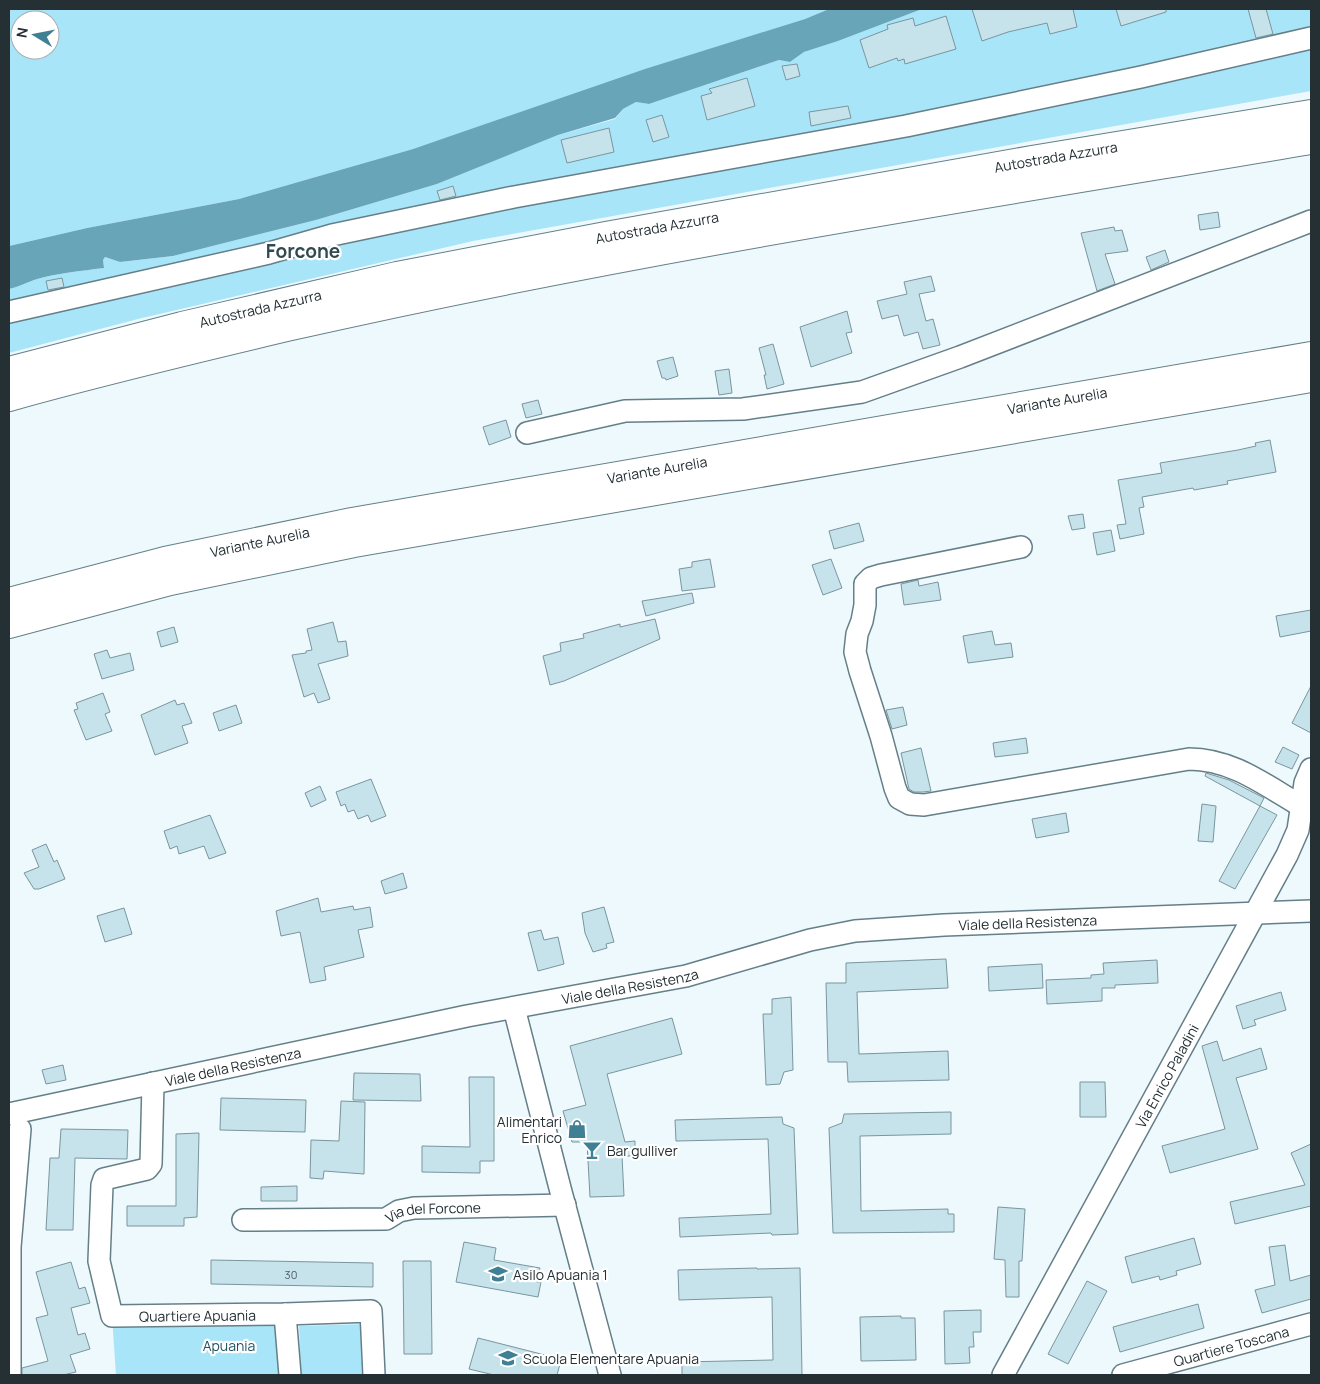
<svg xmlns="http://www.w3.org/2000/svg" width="1320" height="1384" viewBox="0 0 1320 1384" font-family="Manrope,sans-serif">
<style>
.green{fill:#a9e5f9;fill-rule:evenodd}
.water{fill:#69a5b8}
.building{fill:#c6e3ec;stroke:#7a959e}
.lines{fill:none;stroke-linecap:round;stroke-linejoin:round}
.minor-casing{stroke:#657f88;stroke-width:24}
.highway-casing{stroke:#657f88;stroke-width:30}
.minor{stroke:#fff;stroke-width:21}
.highway{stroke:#fff;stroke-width:28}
.labels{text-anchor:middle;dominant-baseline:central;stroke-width:4.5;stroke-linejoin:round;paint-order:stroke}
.number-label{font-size:11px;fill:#4d5d62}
.street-label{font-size:14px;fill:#253034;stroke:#fff}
.poi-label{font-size:14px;fill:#253034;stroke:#fff;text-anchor:start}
.park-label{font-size:14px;fill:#1f5160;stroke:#fff}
.district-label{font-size:19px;font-weight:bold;fill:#314a52;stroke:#fff}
</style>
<rect width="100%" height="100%" fill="#edf9fd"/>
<g class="green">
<path d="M9 9H829L805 19 413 149 239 199 87 228 9 246ZM20 20H50V50H20Z"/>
<path d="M922 9H1311V91L473 241 138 319 9 353V289C18 287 25 283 34 280 57 273 81 271 104 268L103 260 105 257 120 262 173 256 316 220 437 184 558 135 615 119 623 109 636 102 649 104 779 60 790 62 804 52 838 41Z"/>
<polygon points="285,1314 283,1375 116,1375 112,1316"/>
<polygon points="364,1324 365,1375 301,1375 299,1326"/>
</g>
<path class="water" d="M829 9H922L838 41 804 52 790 62 779 60 649 104 636 102 623 109 615 118 558 135 437 184 316 220 173 256 120 262 105 257 103 260 104 268C81 271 57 273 34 280 25 283 18 287 9 289V246L87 228 239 199 413 149 645 69 805 19Z"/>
<g class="building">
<polygon points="972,9 1073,9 1077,27 1050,34 1047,23 1008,32 982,41"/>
<polygon points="1116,9 1166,9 1166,12 1121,26"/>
<polygon points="1248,9 1266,9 1273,34 1256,38"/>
<polygon points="946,16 956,49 905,64 904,59 898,61 897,58 869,68 860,40 888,29 887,25 913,18 915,26"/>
<polygon points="797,64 800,76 786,80 782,66"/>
<polygon points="747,78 755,106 707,120 701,96 712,93 709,89"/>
<polygon points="848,106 851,118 811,126 809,112"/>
<polygon points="662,115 669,137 653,142 646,120"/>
<polygon points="609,128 614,152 567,163 561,140"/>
<polygon points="453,186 456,196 440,200 437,191"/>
<polygon points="1218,212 1220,227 1200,230 1198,215"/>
<polygon points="1114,227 1115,231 1122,230 1128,251 1105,254 1115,284 1097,291 1081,233"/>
<polygon points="1165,250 1169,262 1151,270 1146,257"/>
<polygon points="931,276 935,291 919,294 926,321 933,319 940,345 923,349 918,332 904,336 898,315 882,319 877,301 907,294 904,282"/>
<polygon points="62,278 64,287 48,290 46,281"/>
<polygon points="847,311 852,332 846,333 852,353 811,367 800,327"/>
<polygon points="773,344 784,384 767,389 764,375 766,375 759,348"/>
<polygon points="673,357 678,376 666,380 665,378 662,378 657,361"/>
<polygon points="729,369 732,393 719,395 715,371"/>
<polygon points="538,400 542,414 526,418 522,404"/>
<polygon points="506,420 511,437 489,445 483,427"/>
<polygon points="1270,440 1276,472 1227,481 1228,484 1194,490 1193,488 1142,497 1144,507 1139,508 1144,534 1120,539 1117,525 1126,524 1118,480 1162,473 1160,463 1238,450 1256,446 1255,443"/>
<polygon points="1083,514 1085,528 1072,530 1068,516"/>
<polygon points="859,523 864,541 834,549 829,531"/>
<polygon points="1111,530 1115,551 1097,555 1093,533"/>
<polygon points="710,559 715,587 682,591 679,569 692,567 692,562"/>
<polygon points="831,559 842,588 823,595 812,565"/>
<polygon points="918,580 919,586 938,582 941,600 904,605 901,584"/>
<polygon points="692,593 694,603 646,616 642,601"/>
<polygon points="1311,610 1311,631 1280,637 1276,616"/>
<polygon points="655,619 660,639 564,681 550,685 543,656 561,651 560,643 584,638 583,634 620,624 620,627"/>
<polygon points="333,622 338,642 346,641 348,656 318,664 330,699 318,703 314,693 304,697 292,655 306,653 306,651 312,650 307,629"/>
<polygon points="174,627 178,642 161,647 157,632"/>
<polygon points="992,631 995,645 1011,643 1013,657 968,663 963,636"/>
<polygon points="107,650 110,658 130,653 134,670 102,679 94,654"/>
<polygon points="1311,686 1311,733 1292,723"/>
<polygon points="103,693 110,712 105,714 112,731 86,740 74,710 78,709 76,703"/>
<polygon points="175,700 177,705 184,703 192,723 182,726 188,743 155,755 141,715"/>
<polygon points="236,705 242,723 219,731 213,713"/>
<polygon points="903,707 907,725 892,729 886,710"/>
<polygon points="1026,738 1028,753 995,757 993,743"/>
<polygon points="1283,747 1299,755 1292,769 1275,762"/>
<polygon points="921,748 931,791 923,792 914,792 909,789 901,753"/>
<polygon points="1206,773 1229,780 1264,798 1260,806 1205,776"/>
<polygon points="371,779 386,816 371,822 368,815 358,819 354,810 348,812 345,804 341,806 336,792"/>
<polygon points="320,786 326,800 311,807 305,793"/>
<polygon points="1202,804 1216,806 1213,842 1198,841"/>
<polygon points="1260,806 1277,815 1235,889 1219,881"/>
<polygon points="1066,813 1069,832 1036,838 1032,819"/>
<polygon points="210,815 226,853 209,859 204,846 179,854 177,846 170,849 164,831"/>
<polygon points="46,844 54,862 57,860 65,879 39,889 34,889 24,873 39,867 32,850"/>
<polygon points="403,873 407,888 385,894 381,881"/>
<polygon points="318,898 321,912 353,906 354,910 370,907 373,927 358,930 364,957 324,967 326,980 310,983 300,932 281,936 276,911"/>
<polygon points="604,907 614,942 606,944 607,948 593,952 585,933 582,913"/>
<polygon points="124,908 132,934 105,942 97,916"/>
<polygon points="541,930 544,940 558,937 564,964 538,971 528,933"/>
<polygon points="946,959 948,988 857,992 858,1022 859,1054 948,1051 949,1080 848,1082 847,1062 828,1062 826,983 846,983 846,963"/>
<polygon points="1157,960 1158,983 1115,985 1115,988 1102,988 1102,1001 1047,1004 1046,980 1091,978 1091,975 1104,974 1103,963"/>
<polygon points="1042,964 1043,988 989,991 988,967"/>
<polygon points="1281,992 1286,1010 1254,1020 1256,1025 1243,1029 1236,1006"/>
<polygon points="791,997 793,1070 784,1072 780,1084 766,1085 763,1014 772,1014 772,999"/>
<polygon points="672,1018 682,1054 607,1074 625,1142 635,1141 635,1156 622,1156 624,1196 590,1197 587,1142 572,1142 563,1111 586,1105 570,1046"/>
<polygon points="1217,1041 1223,1061 1261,1048 1267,1069 1236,1078 1258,1149 1170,1173 1162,1146 1225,1129 1202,1046"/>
<polygon points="63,1065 66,1080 46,1084 42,1070"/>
<polygon points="354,1073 420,1074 421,1101 353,1100"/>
<polygon points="469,1077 494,1077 494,1161 480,1161 480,1173 422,1172 422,1146 470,1147"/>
<polygon points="1080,1082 1105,1082 1106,1117 1080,1117"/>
<polygon points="221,1098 306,1100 305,1132 220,1130"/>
<polygon points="341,1101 365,1102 364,1174 324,1171 323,1179 310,1178 311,1140 339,1141"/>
<polygon points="951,1112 951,1134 860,1136 861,1211 948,1209 948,1214 954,1214 954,1232 833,1233 829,1128 842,1123 844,1114"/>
<polygon points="782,1117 783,1124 794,1128 798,1234 772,1235 771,1233 680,1237 679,1218 771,1214 768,1139 676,1141 675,1120"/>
<polygon points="61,1129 128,1130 127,1159 75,1158 73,1230 46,1230 50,1158 59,1158"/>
<polygon points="199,1133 197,1217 184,1218 184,1226 127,1226 127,1206 176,1206 176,1134"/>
<polygon points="1311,1144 1311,1206 1235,1224 1230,1202 1305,1185 1291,1153"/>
<polygon points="297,1186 297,1201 261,1201 261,1187"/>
<polygon points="998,1207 1025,1209 1022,1261 1019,1261 1019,1297 1006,1297 1005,1260 994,1259"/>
<polygon points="1194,1238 1201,1264 1176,1271 1177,1275 1160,1280 1159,1276 1132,1283 1125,1257"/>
<polygon points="464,1242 496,1248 494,1260 540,1268 537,1282 541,1282 538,1297 456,1282"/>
<polygon points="1285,1245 1290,1281 1311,1275 1311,1299 1262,1313 1255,1290 1275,1285 1269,1247"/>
<polygon points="211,1260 373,1263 373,1287 211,1284"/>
<polygon points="403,1261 431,1261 432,1354 404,1354"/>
<polygon points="71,1262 79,1289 85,1287 90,1303 71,1308 78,1335 85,1333 90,1349 70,1355 76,1372 63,1375 22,1375 22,1368 48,1361 36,1318 48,1315 36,1272"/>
<polygon points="757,1268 757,1269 800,1268 802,1375 682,1375 682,1362 773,1360 772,1297 679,1300 678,1270"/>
<polygon points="1087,1281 1107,1291 1068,1364 1048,1354"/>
<polygon points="1198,1304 1204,1328 1120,1352 1113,1327"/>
<polygon points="981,1310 981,1332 973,1332 974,1347 969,1347 970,1363 945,1364 944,1311"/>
<polygon points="901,1316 901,1318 915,1318 916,1360 861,1361 860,1317"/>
<polygon points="478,1338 545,1355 544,1359 560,1364 557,1375 494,1375 469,1369"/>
</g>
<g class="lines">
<g class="minor-casing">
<g id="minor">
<polyline points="9,312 269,253 332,235 514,197 906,126 1141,77 1311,38"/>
<polyline points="527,433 625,411 743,409 862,392 960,357 1311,221"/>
<path d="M1021 547 881 575 871 578 865 584V605L862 621 857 634 855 652 860 671 881 736 895 788 899 798 910 804 924 805 1189 759C1232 759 1265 785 1301 806"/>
<polyline points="514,1008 560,1188 610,1375"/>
<path id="s1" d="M153 1083 151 1164 147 1169 104 1179 102 1185 99 1261 112 1316 285 1314 371 1311 374 1375"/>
<path id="s2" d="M9 1114 467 1016 686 976 810 940 855 931 944 925 1311 911"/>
<path id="s3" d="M243 1220 386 1219 399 1211 414 1208 565 1205"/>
<polyline points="285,1314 290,1375"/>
<polyline points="10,1375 10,1247 20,1129"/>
<path id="s4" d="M1003 1375 1287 855 1298 830 1305 783 1311 769"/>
<path id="s5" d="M1123 1375 1311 1324"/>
</g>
</g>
<g class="highway-casing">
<g id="highway">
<path id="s6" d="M9 371 182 326 397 276 606 236 1032 160 1311 114"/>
<path d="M9 397C101 371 194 349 287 327 626 250 969 197 1311 140"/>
<path id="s7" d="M9 602 165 561 352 522 1311 356"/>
<polyline points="9,624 170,581 354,543 1311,378"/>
</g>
</g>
<use href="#minor" class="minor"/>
<use href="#highway" class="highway"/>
</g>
<defs>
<g id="shop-bare" transform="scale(1.5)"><path d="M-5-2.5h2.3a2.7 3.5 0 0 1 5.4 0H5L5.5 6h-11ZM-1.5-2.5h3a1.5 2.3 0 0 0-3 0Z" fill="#408094" stroke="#fff" stroke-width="2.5" paint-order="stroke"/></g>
<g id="bar-bare" transform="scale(1.5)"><path d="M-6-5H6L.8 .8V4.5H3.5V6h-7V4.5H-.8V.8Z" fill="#408094" stroke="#fff" stroke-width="2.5" paint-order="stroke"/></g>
<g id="school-bare" transform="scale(1.5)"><path d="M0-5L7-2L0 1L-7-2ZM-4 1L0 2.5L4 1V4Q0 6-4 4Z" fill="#408094" stroke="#fff" stroke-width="2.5" paint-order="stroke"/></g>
</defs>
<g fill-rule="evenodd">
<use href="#shop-bare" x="577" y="1129"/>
<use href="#bar-bare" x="592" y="1150"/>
<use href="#school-bare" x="498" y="1274"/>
<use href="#school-bare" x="508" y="1358"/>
</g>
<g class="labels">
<g class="number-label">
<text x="291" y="1274">30</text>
</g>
<g class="street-label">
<text stroke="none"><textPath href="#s6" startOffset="1069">Autostrada Azzurra</textPath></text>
<text stroke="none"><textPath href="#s6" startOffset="664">Autostrada Azzurra</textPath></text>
<text stroke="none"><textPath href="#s6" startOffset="259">Autostrada Azzurra</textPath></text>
<text stroke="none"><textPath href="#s7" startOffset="1068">Variante Aurelia</textPath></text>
<text stroke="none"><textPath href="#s7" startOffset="662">Variante Aurelia</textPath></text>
<text stroke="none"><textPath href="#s7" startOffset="258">Variante Aurelia</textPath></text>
<text stroke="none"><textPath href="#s2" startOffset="1039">Viale della Resistenza</textPath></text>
<text stroke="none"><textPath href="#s2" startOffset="634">Viale della Resistenza</textPath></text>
<text stroke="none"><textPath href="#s2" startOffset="229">Viale della Resistenza</textPath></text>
<text stroke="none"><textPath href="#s4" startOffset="341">Via Enrico Paladini</textPath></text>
<text stroke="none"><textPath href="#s3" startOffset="192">Via del Forcone</textPath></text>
<text stroke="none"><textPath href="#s1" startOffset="356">Quartiere Apuania</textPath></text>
<text stroke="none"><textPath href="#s5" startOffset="112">Quartiere Toscana</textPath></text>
</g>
<g class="poi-label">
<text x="562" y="1121" text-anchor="end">Alimentari<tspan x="562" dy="16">Enrico</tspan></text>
<text x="607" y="1150">Bar gulliver</text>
<text x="513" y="1274">Asilo Apuania 1</text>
<text x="523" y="1358">Scuola Elementare Apuania</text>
</g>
<g class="park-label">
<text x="229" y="1345">Apuania</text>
</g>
<g class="district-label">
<text x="303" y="251">Forcone</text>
</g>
</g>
<rect width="1320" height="1384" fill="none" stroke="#253034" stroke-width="20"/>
<g transform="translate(35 35) rotate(280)"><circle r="24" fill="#ffffff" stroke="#a8acae"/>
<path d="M0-4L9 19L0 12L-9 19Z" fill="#408094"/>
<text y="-8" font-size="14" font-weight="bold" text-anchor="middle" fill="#253034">N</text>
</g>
</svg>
